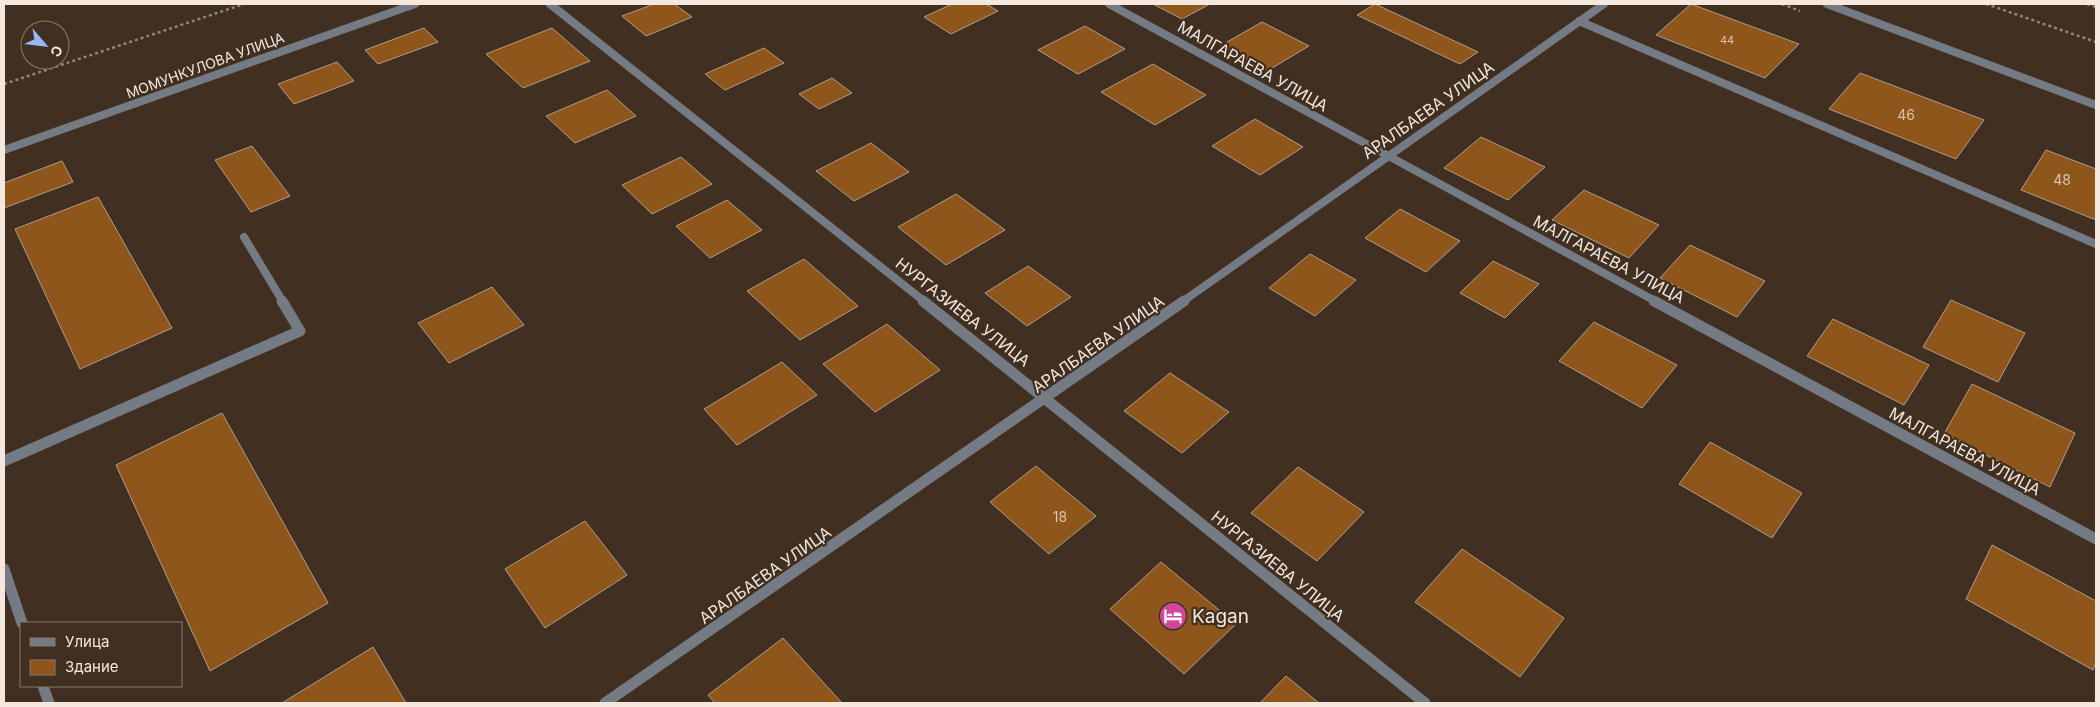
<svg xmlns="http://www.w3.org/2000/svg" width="2100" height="707" viewBox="0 0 2100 707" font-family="Inter,sans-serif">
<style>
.building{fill:#8f561b;stroke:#b19c8b}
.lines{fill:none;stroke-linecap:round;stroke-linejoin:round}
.path{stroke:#928477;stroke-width:2.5;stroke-dasharray:3 3;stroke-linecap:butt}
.service-far1{stroke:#747b84;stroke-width:8}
.service{stroke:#747b84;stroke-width:11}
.minor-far1{stroke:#747b84;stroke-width:8}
.minor{stroke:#747b84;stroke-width:11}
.tertiary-far1{stroke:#747b84;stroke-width:8}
.tertiary{stroke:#747b84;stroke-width:11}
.labels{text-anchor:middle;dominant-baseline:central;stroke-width:4.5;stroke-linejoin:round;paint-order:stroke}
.far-number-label{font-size:11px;fill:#dac3ad}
.far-street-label{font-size:14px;fill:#f3e7de;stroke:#413021}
.number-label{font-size:14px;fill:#dac3ad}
.street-label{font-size:16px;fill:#f3e7de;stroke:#413021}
.near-poi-label{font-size:19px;fill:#f3e7de;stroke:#413021;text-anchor:start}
</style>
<rect width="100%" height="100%" fill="#413021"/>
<g class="building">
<polygon points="654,4 674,4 692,17 646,36 622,16"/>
<polygon points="952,4 986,4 998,11 951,34 924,17"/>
<polygon points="1153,4 1210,4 1182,19"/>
<polygon points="1375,4 1478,52 1460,64 1357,15"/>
<polygon points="1691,4 1799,44 1765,78 1656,35"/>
<polygon points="1262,22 1309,46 1267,71 1220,46"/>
<polygon points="1085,26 1125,49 1078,74 1038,50"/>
<polygon points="424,28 438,42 378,64 365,50"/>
<polygon points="552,28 590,61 523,88 486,54"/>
<polygon points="764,48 784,63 725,90 705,74"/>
<polygon points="337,62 354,81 294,104 278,84"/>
<polygon points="1153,64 1206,95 1155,125 1101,92"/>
<polygon points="1860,73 1984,120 1956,159 1829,109"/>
<polygon points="832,78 852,93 819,109 799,94"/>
<polygon points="607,90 636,116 575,143 546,116"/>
<polygon points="1255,119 1303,147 1260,175 1212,146"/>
<polygon points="1481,137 1545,167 1508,200 1444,168"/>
<polygon points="871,143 909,172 854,201 816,171"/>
<polygon points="252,146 290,196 251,212 215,160"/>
<polygon points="2046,150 2096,169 2096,220 2021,190"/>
<polygon points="681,157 712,184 652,214 622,185"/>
<polygon points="62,161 73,182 4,208 4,183"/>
<polygon points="1584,190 1659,225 1629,258 1552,220"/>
<polygon points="956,194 1005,230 946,265 898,227"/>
<polygon points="98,197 172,328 80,369 15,229"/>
<polygon points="727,200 762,230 710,258 676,226"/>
<polygon points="1400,209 1460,241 1426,272 1365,238"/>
<polygon points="1690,245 1765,281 1737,317 1660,278"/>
<polygon points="1310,254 1356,280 1315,316 1269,288"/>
<polygon points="804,259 858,306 800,340 747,291"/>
<polygon points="1493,261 1539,284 1505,318 1460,293"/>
<polygon points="1028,266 1071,297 1027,326 985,293"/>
<polygon points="492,287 524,325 449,363 418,323"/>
<polygon points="1951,300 2025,333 1998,382 1923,347"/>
<polygon points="1833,319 1929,365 1904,405 1807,356"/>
<polygon points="1594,322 1677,365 1642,408 1559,361"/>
<polygon points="887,324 940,370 875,412 823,364"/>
<polygon points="782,362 817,395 737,445 704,409"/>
<polygon points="1170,373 1229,412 1182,453 1124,411"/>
<polygon points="1972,384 2075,433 2050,487 1944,434"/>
<polygon points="222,413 328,603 210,671 116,465"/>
<polygon points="1710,442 1802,493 1772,538 1679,484"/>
<polygon points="1036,466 1096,516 1049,554 990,502"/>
<polygon points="1298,467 1364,512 1317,561 1251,513"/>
<polygon points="585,521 627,575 545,628 505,569"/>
<polygon points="1992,545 2096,601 2096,662 2093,670 1966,599"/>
<polygon points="1462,549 1564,618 1520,677 1415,602"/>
<polygon points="1161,562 1236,624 1184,674 1110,609"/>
<polygon points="783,638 842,703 715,703 708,695"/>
<polygon points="373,647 406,703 282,703"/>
<polygon points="1286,676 1319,703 1260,703"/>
</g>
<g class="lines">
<g class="path">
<polyline points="1782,4 1800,11"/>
<polyline points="1986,4 2096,42"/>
<polyline points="2087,4 2096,7"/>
<polyline points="4,84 244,4"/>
</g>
<g class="service-far1">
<polyline points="1579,21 2096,244"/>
<polyline points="244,237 283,302"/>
</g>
<polyline class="service" points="4,461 300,331 282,301"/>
<g class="minor-far1">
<polyline points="550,4 925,302"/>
<polyline points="1109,4 1657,302"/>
<polyline points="1182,302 1604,4"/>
</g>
<g class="minor">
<polyline points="923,301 1425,703"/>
<polyline points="1654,301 2096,539"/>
<polyline points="605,703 1184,301"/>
</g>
<g class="tertiary-far1">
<polyline points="1827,4 2096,105"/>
<polyline points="4,150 415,4"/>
</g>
<g class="tertiary">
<polyline points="4,569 22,623"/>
<polyline points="43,686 49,703"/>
</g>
</g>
<defs>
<g id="hotel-disc" transform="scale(1.4375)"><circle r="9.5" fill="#d1479c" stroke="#413021"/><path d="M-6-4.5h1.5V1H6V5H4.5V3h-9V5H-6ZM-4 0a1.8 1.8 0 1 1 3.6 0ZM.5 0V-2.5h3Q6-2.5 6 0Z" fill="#fff"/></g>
</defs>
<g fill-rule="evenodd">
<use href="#hotel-disc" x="1173" y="616"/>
</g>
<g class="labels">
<g class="far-number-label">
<text x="1727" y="40">44</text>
</g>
<g class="far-street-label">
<text transform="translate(205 65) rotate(-20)">МОМУНКУЛОВА УЛИЦА</text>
</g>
<g class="number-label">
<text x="1906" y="114">46</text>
<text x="2062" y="179">48</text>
<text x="1060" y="516">18</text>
</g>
<g class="street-label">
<text transform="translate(1253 66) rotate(29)">МАЛГАРАЕВА УЛИЦА</text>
<text transform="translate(1428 110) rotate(-35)">АРАЛБАЕВА УЛИЦА</text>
<text transform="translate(1609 259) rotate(28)">МАЛГАРАЕВА УЛИЦА</text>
<text transform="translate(963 312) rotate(38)">НУРГАЗИЕВА УЛИЦА</text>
<text transform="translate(1098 344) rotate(-35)">АРАЛБАЕВА УЛИЦА</text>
<text transform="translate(1965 451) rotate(28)">МАЛГАРАЕВА УЛИЦА</text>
<text transform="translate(1278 566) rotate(39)">НУРГАЗИЕВА УЛИЦА</text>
<text transform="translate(765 575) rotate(-35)">АРАЛБАЕВА УЛИЦА</text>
</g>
<g class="near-poi-label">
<text x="1192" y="616">Kagan</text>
</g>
</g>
<rect width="2100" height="707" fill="none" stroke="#f3e7de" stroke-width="10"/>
<rect x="20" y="622" width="162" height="65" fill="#413021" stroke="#88796d"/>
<rect x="30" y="638" width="25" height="8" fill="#747b84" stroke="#88796d"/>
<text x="65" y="647" font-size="15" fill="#f3e7de">Улица</text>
<rect x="30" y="660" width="25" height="15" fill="#8f561b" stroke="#88796d"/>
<text x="65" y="672" font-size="15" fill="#f3e7de">Здание</text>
<g transform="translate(45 45) rotate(118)"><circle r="24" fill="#413021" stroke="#88796d"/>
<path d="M0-4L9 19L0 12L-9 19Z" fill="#96b6fd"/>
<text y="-8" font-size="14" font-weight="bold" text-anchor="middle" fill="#f3e7de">С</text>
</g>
</svg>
